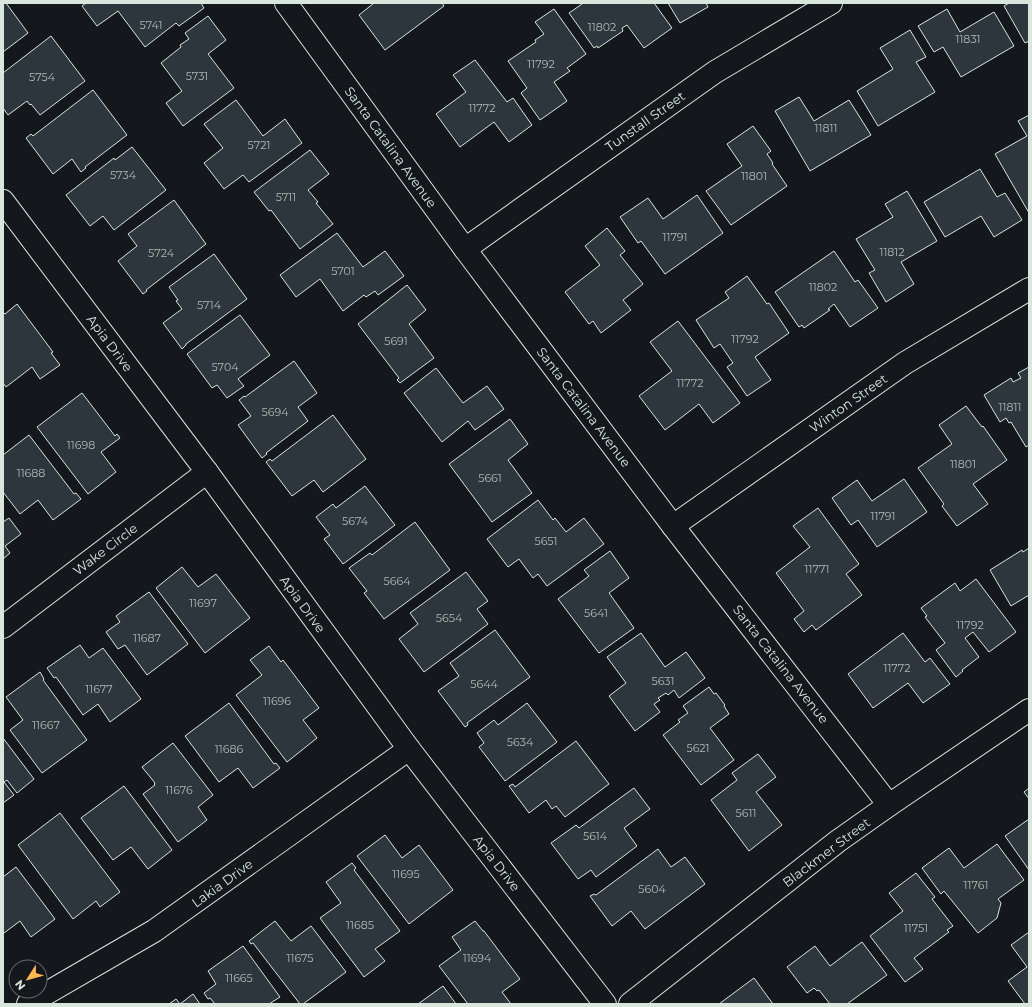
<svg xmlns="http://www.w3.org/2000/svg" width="1032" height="1007" viewBox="0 0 1032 1007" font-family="Montserrat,sans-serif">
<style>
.building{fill:#2c363c;stroke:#d8e6dc}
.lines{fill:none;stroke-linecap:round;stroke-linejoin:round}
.minor-casing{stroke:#d8e6dc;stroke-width:24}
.minor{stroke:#14181c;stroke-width:22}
.labels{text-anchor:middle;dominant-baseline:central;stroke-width:3;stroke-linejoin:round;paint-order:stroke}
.number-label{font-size:11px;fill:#adbab4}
.street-label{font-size:13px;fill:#d8e6dc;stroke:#14181c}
</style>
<rect width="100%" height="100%" fill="#14181c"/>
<g class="building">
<polygon points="3,3 6,3 28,33 3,52"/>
<polygon points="86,3 201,3 204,8 179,26 176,23 145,47 118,11 97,26 82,6"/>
<polygon points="374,3 442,3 444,6 385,50 359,15"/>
<polygon points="581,3 654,3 672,28 644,48 627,25 622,28 623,31 598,48 597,46 594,48 569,13 582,4"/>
<polygon points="668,3 706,3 708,7 680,23"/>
<polygon points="1009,3 1029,3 1029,41 1025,43 1004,6"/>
<polygon points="554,9 586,54 567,68 570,71 554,82 567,101 540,120 521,93 527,88 508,61 536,42 535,40 544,34 535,22"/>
<polygon points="947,9 960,32 994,12 1014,46 961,77 943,47 934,52 918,26"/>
<polygon points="208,16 226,40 208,54 234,88 183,126 166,103 182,91 161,63 181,47 180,45 189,39 185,33"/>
<polygon points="910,30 926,57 916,62 935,92 878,126 857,91 893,69 880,48"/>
<polygon points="51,36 85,81 40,115 31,104 30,105 27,101 8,115 3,108 3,73"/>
<polygon points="475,60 507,102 513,98 532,125 509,142 494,122 460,147 436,114 466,92 453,75"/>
<polygon points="93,90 127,135 85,167 86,168 81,172 72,159 53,174 26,138 31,134 33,136"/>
<polygon points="799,97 814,121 849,100 871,135 810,171 775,111"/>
<polygon points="236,100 263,136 285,119 302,143 249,182 243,175 224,189 204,163 223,148 204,124"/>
<polygon points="1029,115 1029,213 995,154 1027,136 1018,121"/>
<polygon points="753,126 771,151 767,154 773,163 772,164 787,186 731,225 706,191 742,166 727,144"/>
<polygon points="132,147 166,190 114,230 103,216 90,226 66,195 114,158 115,160"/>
<polygon points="310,150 329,174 308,190 318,202 316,203 333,224 300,249 271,210 269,211 254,192"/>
<polygon points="980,169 997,197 1005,193 1022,220 994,237 981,216 945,237 924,202"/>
<polygon points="907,191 937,241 901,262 914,284 886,302 869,273 875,270 856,239 893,217 885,204"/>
<polygon points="697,195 723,233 665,274 641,241 638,243 620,217 648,198 663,219"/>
<polygon points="174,200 206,244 146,290 147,291 143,294 118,261 137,246 128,234"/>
<polygon points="607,228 625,251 620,255 643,284 623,300 631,310 601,333 593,321 589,324 565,292 600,265 585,246"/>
<polygon points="337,233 363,267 385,251 404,276 378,295 375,291 366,297 364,295 343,311 320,279 296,297 280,275"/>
<polygon points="834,251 855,282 858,280 878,308 850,327 834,304 828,309 830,310 804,328 802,325 799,327 775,292"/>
<polygon points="214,254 247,299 186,344 186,345 182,349 163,323 182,309 176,301 178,300 169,287"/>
<polygon points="747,276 767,304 769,303 789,333 755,357 771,380 747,396 727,367 733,363 720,344 714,348 696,320 729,298 725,292"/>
<polygon points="407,285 426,310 409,324 434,358 400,383 397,380 399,378 358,324"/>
<polygon points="17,304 53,352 51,353 60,365 40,379 32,367 6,387 3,383 3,312 5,314"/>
<polygon points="240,315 270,355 238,379 244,386 227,398 217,385 212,388 187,354"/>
<polygon points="678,321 740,403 713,423 699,404 665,430 639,396 672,371 650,342"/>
<polygon points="294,361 317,393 298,407 308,421 266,453 267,454 262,458 238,425 251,416 239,400 244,396 245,397"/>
<polygon points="1029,367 1029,445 1026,447 1011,422 1009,423 1006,418 1000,422 984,395 1011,378 1013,382 1021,378 1018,373"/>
<polygon points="436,368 463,403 487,386 504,409 475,430 468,421 442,442 404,393"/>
<polygon points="82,393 115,436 117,434 120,438 101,452 116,472 88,494 37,427"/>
<polygon points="966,406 982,427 983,426 1007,460 973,484 988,504 957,526 942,506 944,504 918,468 952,444 939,425"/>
<polygon points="333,415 366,459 323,492 314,480 292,496 266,462 270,459 272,461"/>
<polygon points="510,419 528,444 508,460 532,493 492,522 449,464"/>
<polygon points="29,435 74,494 76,493 81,499 53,520 38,500 20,514 3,492 3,455"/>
<polygon points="904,479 927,512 877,547 858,520 851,525 832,498 857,480 872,501"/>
<polygon points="365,486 395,525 343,564 324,539 330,535 316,517 333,504 336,508"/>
<polygon points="538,500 553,520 555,518 566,532 584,518 604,544 547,586 538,574 533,578 519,559 508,567 487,539"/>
<polygon points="818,508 859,564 846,574 862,595 816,630 812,625 804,632 794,619 804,611 776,573 810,547 793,526"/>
<polygon points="9,518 21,534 5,546 10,553 3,559 3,522"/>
<polygon points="415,522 450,570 384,619 364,593 367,591 349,568 370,553 372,555"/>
<polygon points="1029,548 1029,595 1011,606 990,570 1022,550 1023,552"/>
<polygon points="610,551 629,578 609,593 634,628 599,653 558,599 589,576 584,570"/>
<polygon points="182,567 198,587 216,574 250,618 205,653 156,588"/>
<polygon points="466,572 488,601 477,609 488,624 424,672 399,639 418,624 410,613"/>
<polygon points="976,579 1016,632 989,652 973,632 965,638 979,657 962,670 963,671 956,677 936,650 945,643 925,617 927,616 921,608 955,583 960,591"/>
<polygon points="149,592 188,644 147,675 125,645 118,649 106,632 120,622 116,616"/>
<polygon points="495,630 530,677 467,723 468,725 465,727 438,691 459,676 450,663"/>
<polygon points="641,633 665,667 686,652 705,678 679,698 674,690 668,695 666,693 658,698 660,700 654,704 660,712 635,731 609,696 626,683 607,657"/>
<polygon points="903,633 925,662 930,658 950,684 923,703 908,683 873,708 848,674"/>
<polygon points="80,645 89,658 103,648 141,699 110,722 98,704 83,715 56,677 54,678 47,668"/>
<polygon points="269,646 281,662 283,660 319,708 303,720 317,738 287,762 236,695 262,675 250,660"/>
<polygon points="40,672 44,679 43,680 87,740 42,773 10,730 23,720 6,697"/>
<polygon points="709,687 714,694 716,693 725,705 724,706 729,714 710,728 734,760 701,785 663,735 680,722 678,720 688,713 683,706"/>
<polygon points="229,703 274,764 276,763 280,768 253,788 238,768 219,782 185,736"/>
<polygon points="527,703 557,742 505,781 479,747 484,743 477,733 494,720 498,725"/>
<polygon points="3,738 34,779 17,793 7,780 4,782 14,795 3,803"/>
<polygon points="576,741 609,784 565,817 556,806 552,809 546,800 529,813 509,786 513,784 515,787"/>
<polygon points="173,743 213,795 198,807 207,820 178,842 143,794 155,785 154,784 155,783 142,767"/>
<polygon points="758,754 776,777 756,792 782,825 749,851 711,800 737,780 732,773"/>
<polygon points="124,786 172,850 148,869 131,847 113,860 81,818"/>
<polygon points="634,788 650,809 624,828 637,846 596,877 591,870 578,879 551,843 576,825 579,828"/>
<polygon points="1029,788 1029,799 1024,792"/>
<polygon points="60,813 120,892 100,907 96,901 73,919 18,845"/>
<polygon points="1029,819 1029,870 1005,836"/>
<polygon points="385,835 402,858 419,845 453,890 409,924 357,856"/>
<polygon points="997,844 1024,880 998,899 1001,903 997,918 978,933 944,891 941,894 922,868 949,848 964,868"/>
<polygon points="658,849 671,867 685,857 705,884 645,929 631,911 612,926 590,896 594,894 596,895"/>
<polygon points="352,863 356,868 354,870 400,931 375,949 385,961 364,977 320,918 341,903 326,882"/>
<polygon points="16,867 55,919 31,937 20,921 4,933 3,932 3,877"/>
<polygon points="916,873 935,897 932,899 953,926 947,930 949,932 914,958 923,969 905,982 870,936 903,911 889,893"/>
<polygon points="275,921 291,941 311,926 346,972 303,1004 300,1004 253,943 251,944 249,941"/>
<polygon points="475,921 483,931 484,931 520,979 502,992 511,1004 468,1004 439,966 461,950 452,937"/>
<polygon points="1029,932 1029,1004 1025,1004 1008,981 1027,967 1011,945"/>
<polygon points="862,942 887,975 847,1004 830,1004 819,990 817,991 814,988 807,993 787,967 815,946 830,966"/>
<polygon points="243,946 280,997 269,1004 215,1004 210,998 208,999 204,993 216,984 208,971"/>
<polygon points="754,978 773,1004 719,1004"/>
<polygon points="443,986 456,1004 418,1004"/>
<polygon points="193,994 200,1004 169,1004 176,999 180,1004"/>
</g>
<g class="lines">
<g class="minor-casing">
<g id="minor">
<polyline points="286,3 465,249 673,526 889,805"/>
<polyline points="3,201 207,472 409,749 605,1004"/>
<polyline points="465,249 715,72 831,3"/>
<polyline points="673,526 905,363 1029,289"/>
<polyline points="3,627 207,472"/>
<polyline points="28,1004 154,931 409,749"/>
<polyline points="630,1004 838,841 889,805 1029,710"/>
</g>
</g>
<use href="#minor" class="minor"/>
</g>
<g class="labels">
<g class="number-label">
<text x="151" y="25">5741</text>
<text x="602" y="27">11802</text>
<text x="968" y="39">11831</text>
<text x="541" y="64">11792</text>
<text x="197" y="76">5731</text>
<text x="42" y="77">5754</text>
<text x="482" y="108">11772</text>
<text x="826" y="128">11811</text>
<text x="259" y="145">5721</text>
<text x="123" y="175">5734</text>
<text x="754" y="176">11801</text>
<text x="286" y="197">5711</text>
<text x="675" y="237">11791</text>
<text x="892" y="252">11812</text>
<text x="161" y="253">5724</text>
<text x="343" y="271">5701</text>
<text x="823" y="287">11802</text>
<text x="209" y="305">5714</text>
<text x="745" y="339">11792</text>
<text x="396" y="341">5691</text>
<text x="225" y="367">5704</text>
<text x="690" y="383">11772</text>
<text x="1010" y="407">11811</text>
<text x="275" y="412">5694</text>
<text x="81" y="445">11698</text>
<text x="963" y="464">11801</text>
<text x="31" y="473">11688</text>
<text x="490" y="478">5661</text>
<text x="883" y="516">11791</text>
<text x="355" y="521">5674</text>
<text x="546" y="541">5651</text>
<text x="817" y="569">11771</text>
<text x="397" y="581">5664</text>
<text x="203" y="603">11697</text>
<text x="596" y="613">5641</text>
<text x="449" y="618">5654</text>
<text x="970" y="625">11792</text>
<text x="147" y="638">11687</text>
<text x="897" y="668">11772</text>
<text x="663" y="681">5631</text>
<text x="484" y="684">5644</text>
<text x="99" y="689">11677</text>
<text x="277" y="701">11696</text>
<text x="46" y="725">11667</text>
<text x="520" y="742">5634</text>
<text x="698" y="748">5621</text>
<text x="229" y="749">11686</text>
<text x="179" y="790">11676</text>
<text x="746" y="813">5611</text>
<text x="595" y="836">5614</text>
<text x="406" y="874">11695</text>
<text x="976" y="885">11761</text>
<text x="652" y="889">5604</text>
<text x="360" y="925">11685</text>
<text x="916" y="928">11751</text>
<text x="300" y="958">11675</text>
<text x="477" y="958">11694</text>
<text x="239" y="978">11665</text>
</g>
<g class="street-label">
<text transform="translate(645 121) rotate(-35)">Tunstall Street</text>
<text transform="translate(391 147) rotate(54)">Santa Catalina Avenue</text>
<text transform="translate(110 343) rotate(53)">Apia Drive</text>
<text transform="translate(848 403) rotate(-35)">Winton Street</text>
<text transform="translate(584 407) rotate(53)">Santa Catalina Avenue</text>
<text transform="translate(105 549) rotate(-37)">Wake Circle</text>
<text transform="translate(303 604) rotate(54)">Apia Drive</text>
<text transform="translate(781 664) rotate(52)">Santa Catalina Avenue</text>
<text transform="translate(826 852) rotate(-37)">Blackmer Street</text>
<text transform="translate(497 863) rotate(52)">Apia Drive</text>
<text transform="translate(222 883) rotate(-36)">Lakia Drive</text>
</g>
</g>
<rect width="1032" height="1007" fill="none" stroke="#d8e6dc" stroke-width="8"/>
<g transform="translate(28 979) rotate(233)"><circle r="19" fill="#14181c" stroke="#626a69"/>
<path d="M0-3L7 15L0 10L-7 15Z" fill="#ffb74d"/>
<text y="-6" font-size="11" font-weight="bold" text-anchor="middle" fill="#d8e6dc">N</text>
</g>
</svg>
